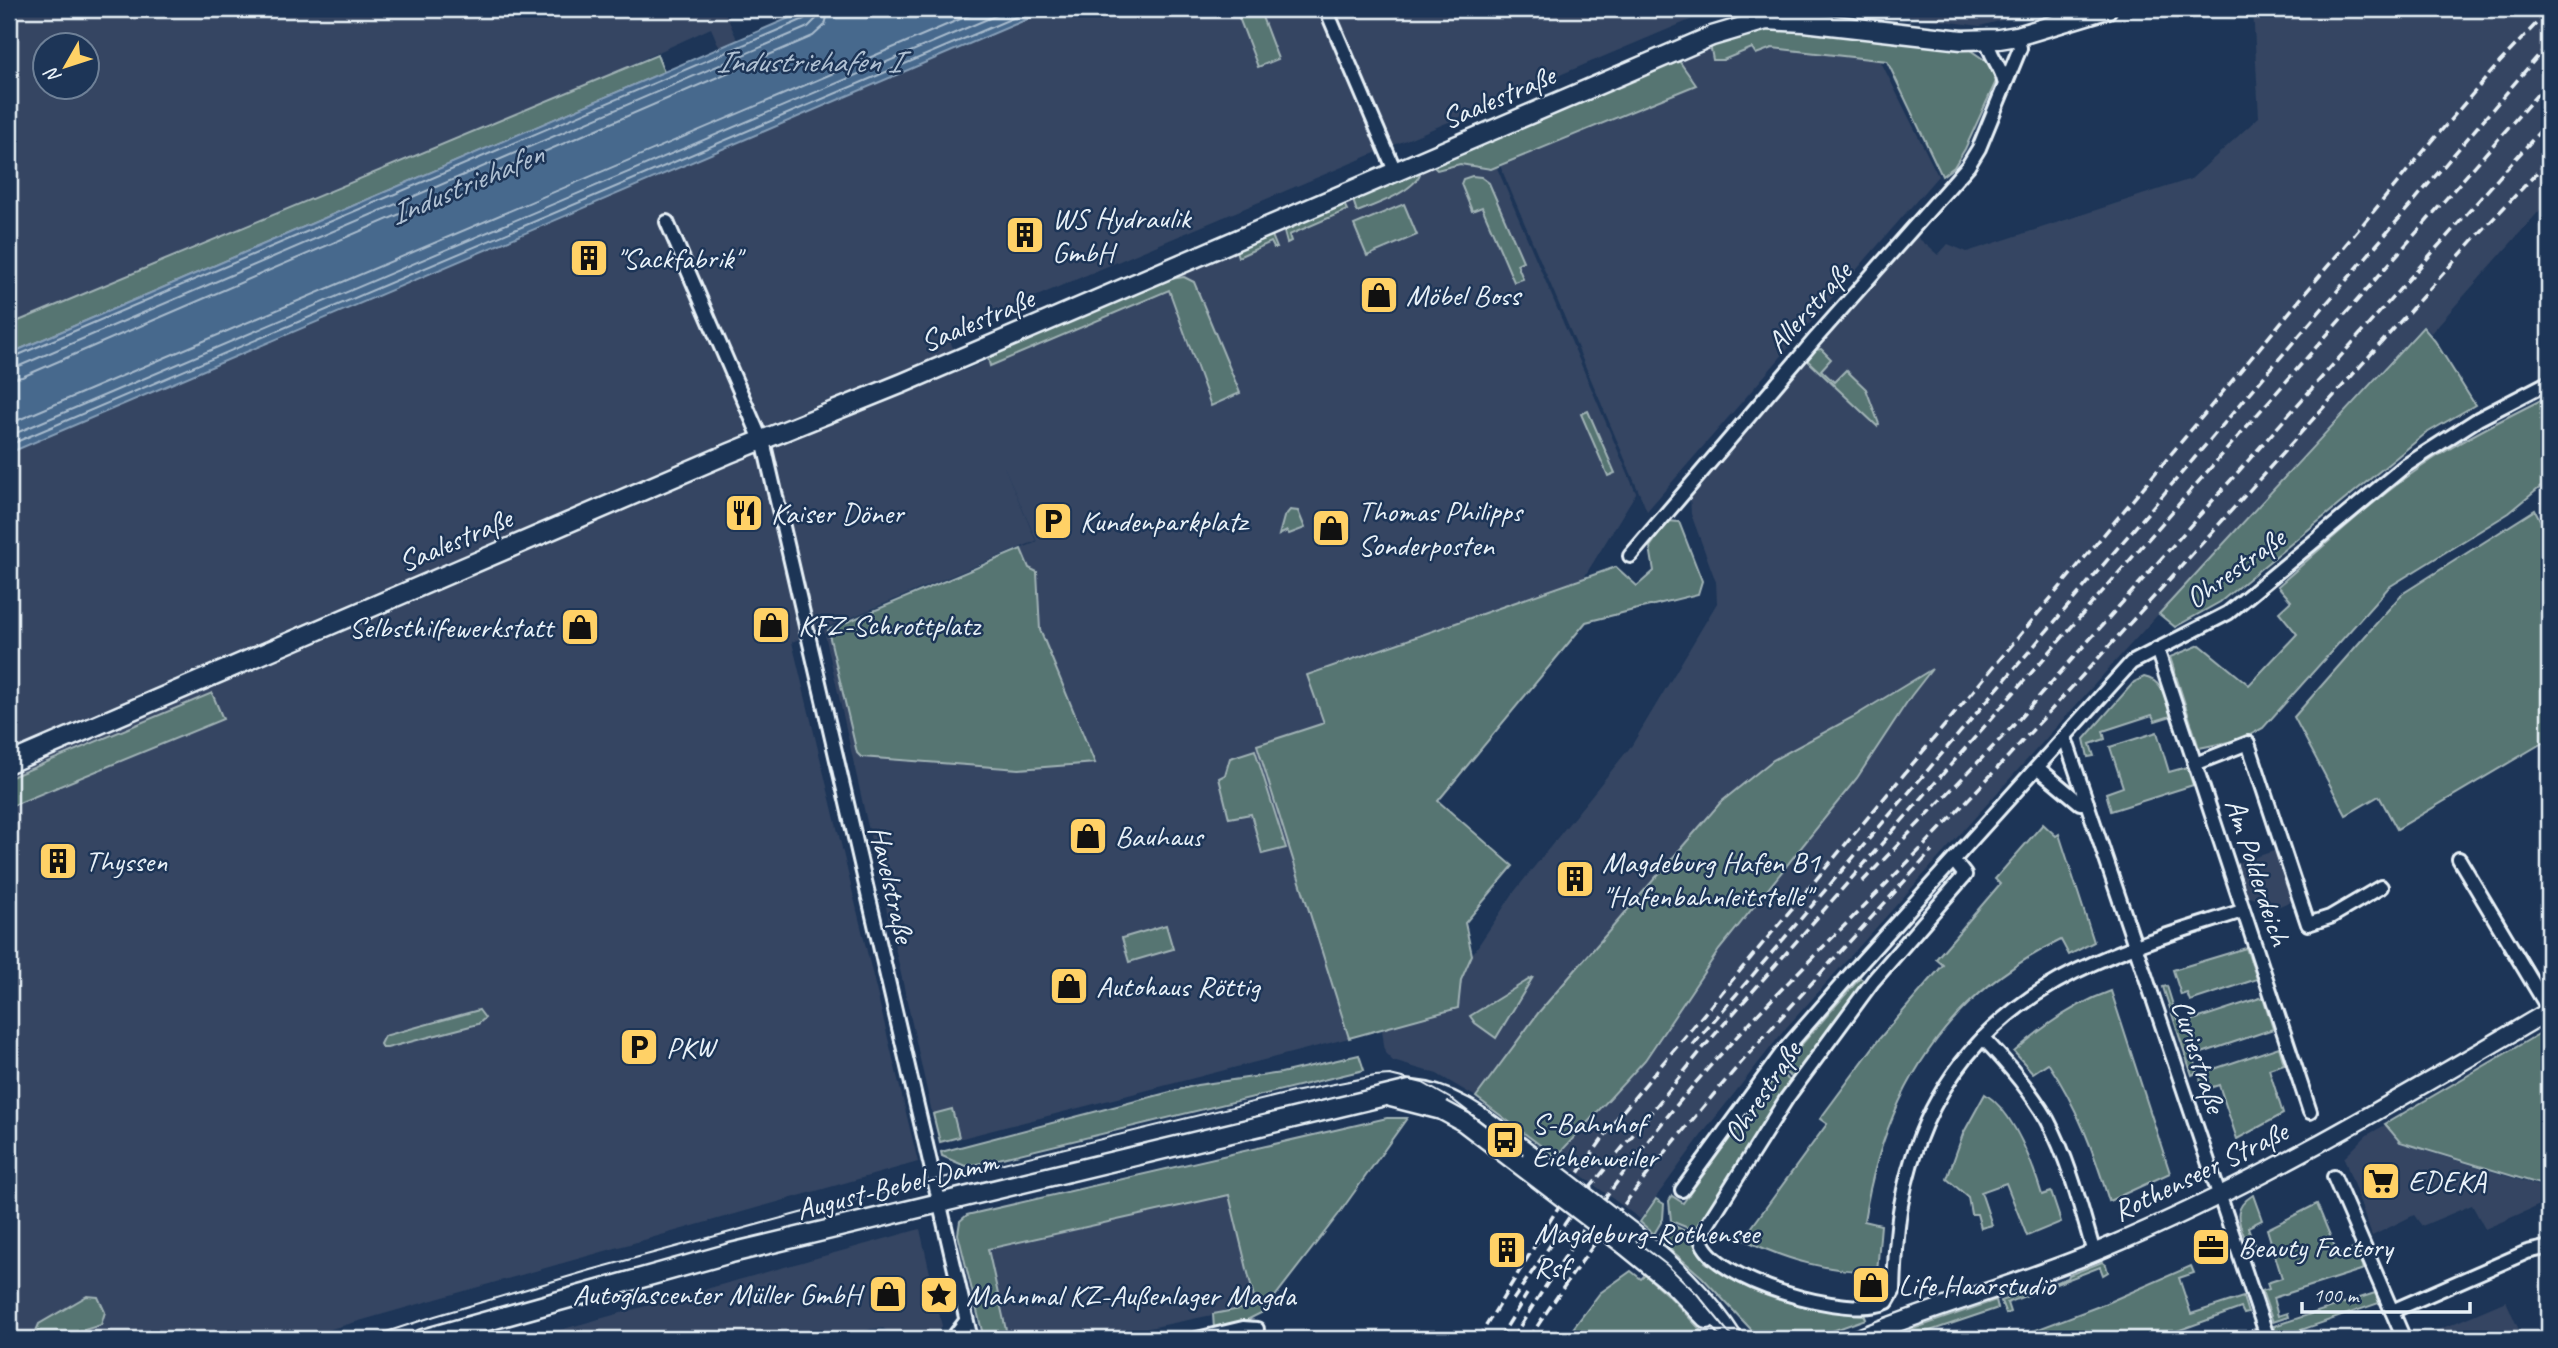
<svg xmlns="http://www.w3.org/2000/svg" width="2558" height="1348" viewBox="0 0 2558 1348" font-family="Caveat,sans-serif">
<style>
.built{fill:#344562;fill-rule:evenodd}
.green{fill:#577472;stroke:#a0b2b5;stroke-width:2}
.water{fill:#47698d;stroke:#879fb8;stroke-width:2}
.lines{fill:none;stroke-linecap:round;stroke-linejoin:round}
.shore{stroke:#a8bbcd;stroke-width:2}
.minor-casing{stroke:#e8f1f8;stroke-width:18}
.tertiary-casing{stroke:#e8f1f8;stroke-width:21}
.secondary-casing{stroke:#e8f1f8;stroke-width:23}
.minor{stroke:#1d3557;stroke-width:12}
.tertiary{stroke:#1d3557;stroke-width:16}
.secondary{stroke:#1d3557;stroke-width:18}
.tram{stroke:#e8f1f8;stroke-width:2}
.rail{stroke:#e8f1f8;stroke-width:3.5;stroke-dasharray:10 5;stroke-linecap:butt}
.secondary-bridge-casing{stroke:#e8f1f8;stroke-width:23;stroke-linecap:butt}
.secondary-bridge{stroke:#1d3557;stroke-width:18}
.labels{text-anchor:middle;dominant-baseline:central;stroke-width:5;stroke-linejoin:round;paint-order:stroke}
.street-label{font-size:30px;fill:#e8f1f8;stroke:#1d3557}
.poi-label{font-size:30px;fill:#e8f1f8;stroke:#1d3557;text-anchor:start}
.water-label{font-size:32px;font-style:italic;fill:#b0c1d3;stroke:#1d3557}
</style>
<rect width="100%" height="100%" fill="#1d3557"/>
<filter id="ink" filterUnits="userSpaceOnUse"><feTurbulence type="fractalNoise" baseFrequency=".0143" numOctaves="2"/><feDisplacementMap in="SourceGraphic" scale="14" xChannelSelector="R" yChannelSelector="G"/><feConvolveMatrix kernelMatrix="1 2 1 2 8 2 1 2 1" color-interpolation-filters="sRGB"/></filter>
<g filter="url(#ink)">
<g class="built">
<path d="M9 9H726L724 10 743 53 725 60 711 28 578 89 9 325ZM46 46H88V88H46Z"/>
<polygon points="1051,9 1716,9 947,334 963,371 1486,142 1636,493 1583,579 1308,675 1324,723 1257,745 1349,1038 939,1144 824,630 1037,542 1003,464 1036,541 792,642 918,1162 296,1339 9,1339 9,453"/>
<polygon points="1858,9 2045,9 1980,26"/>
<polygon points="2253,9 2425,9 2429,19 2446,9 2549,9 2549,200 2431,333 2423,325 2121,655 1786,1028 1703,1133 1640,1219 1476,1097 1437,1074 1393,1061 1385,1053 1382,1029 1458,1008 1461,980 1472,955 1514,892 1632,745 1717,603 1716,582 1691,514 1690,494 1916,236 1938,255 1948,244 1967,252 2191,179 2259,117"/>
<polygon points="1870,40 1938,176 1647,511 1490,142 1713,45"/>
<polygon points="2280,849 2296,899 2261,914 2256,899 2248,897 2237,863"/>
<polygon points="2385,1125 2400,1143 2549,1189 2549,1201 2485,1229 2472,1205 2422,1226 2414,1215 2372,1236 2344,1158 2367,1135"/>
<polygon points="1229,1195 1256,1306 1096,1339 1008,1339 988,1250"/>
<polygon points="920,1229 942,1326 934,1339 898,1339 883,1328 870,1329 848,1339 528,1339"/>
<polygon points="2506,1301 2523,1339 2417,1339"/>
</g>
<g class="green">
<polygon points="1254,9 1259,9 1278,59 1258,67 1238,15"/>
<polygon points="1770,27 1967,48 1989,63 1998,77 1965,149 1954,167 1942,176 1887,61 1772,48 1756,54 1752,48 1723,60 1713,60 1710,44"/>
<polygon points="657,55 664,72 9,354 9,325"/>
<polygon points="1677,58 1696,85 1491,169 1460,164 1437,170 1433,166 1433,164"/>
<path d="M1418 171 1420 174C1413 192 1375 205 1357 212L1353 200Z"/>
<polygon points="1472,176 1481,177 1489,183 1523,261 1517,264 1523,279 1514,282 1482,207 1472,211 1461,184 1463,179"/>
<polygon points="1344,204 1347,210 1289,235 1291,241 1287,243 1283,228 1312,214 1316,216"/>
<polygon points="1404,204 1417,235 1367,256 1354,225"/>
<polygon points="1271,233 1277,248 1274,248 1271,242 1238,257 1235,247"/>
<polygon points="1184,277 1194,282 1240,393 1211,406 1169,290 990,366 988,358 999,350 1170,279"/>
<polygon points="2423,327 2435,341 2475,405 2425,434 2220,602 2175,627 2159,614"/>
<polygon points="1821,349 1831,359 1821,370 1834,382 1846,370 1866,389 1879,424 1877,426 1806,359 1816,350"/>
<path d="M2549 396V480L2509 513 2389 587 2263 728 2243 739 2199 748 2170 657 2200 645 2249 685 2297 634 2279 612 2291 601 2278 586C2329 542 2379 494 2436 457 2472 434 2511 415 2549 396Z"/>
<polygon points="1588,411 1615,473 1608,476 1581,414"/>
<polygon points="1290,510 1298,511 1305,528 1289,534 1287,531 1279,535 1284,517"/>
<polygon points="2535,510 2549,537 2549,739 2397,829 2379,796 2346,815 2294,717 2402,594"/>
<polygon points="1668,521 1679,522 1702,581 1698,594 1586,622 1438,801 1513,866 1465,923 1472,955 1461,980 1458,1008 1349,1038 1257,745 1324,723 1307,675 1616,567 1637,586 1654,571 1650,547"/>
<polygon points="1021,549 1029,568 1037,572 1040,630 1095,763 1019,769 861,757 857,753 828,630"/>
<polygon points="1932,669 1911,696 1857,778 1719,950 1645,1060 1556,1157 1476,1097 1539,1012 1721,802 1773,760 1853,717"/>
<path d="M2144 677C2164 681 2165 699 2171 716L2155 721 2152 715 2103 731 2105 739 2090 744 2094 756 2088 757 2084 739 2134 682Z"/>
<polygon points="212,693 223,719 9,807 9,778"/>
<polygon points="2157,732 2169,772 2187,767 2193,785 2111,811 2106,793 2123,787 2110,747"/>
<polygon points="1255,750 1286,848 1262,854 1251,814 1229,818 1219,778 1225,775 1230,758"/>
<path d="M2043 824 2056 836 2059 834 2094 942 2069 955 2061 940C1944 996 1884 1095 1864 1221L1881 1225 1877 1272C1826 1271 1789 1261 1743 1239L1827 1124 1820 1119 1880 1038 1943 965 1936 959 2000 884 1995 879Z"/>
<polygon points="1166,925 1173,949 1129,962 1122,938"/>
<polygon points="2246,948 2257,979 2190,1001 2187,993 2181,995 2173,970"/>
<polygon points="1533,977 1496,1038 1475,1023 1470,1016"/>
<polygon points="1860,978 1866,982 1796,1080 1780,1069"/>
<polygon points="2167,986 2176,1015 2181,1024 2263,997 2273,1029 2193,1056 2198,1072 2192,1075 2163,987"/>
<path d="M2111 991 2170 1173 2109 1201C2094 1152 2077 1106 2048 1063L2033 1073 2014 1052C2043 1026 2074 1004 2111 991Z"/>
<polygon points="479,1010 485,1018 478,1024 387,1048 382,1048 380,1044 384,1036"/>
<polygon points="2549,1028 2549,1187 2400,1142 2385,1124"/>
<polygon points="2279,1047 2284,1064 2269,1069 2283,1114 2237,1139 2219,1085 2203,1090 2199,1074"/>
<polygon points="1359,1055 1364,1070 982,1163 965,1166 942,1156 941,1152 1197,1085 1281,1073"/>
<polygon points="1778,1072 1793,1083 1698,1232 1671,1221 1669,1201 1672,1196 1683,1203"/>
<path d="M1985 1094C2014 1112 2032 1162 2042 1195L2051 1192 2061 1222 2027 1236 2006 1183 1981 1192 1992 1225 1981 1228 1977 1214H1971L1968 1197 1947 1179 1963 1134Z"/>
<polygon points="952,1109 959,1137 940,1142 933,1114"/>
<polygon points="1387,1118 1407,1118 1338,1215 1263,1312 1241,1323 1214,1329 1213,1314 1256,1306 1229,1195 988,1249 1008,1339 984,1339 958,1234 960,1221 967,1215"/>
<path d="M2253 1195 2262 1220 2248 1227 2254 1244 2248 1246C2240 1224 2229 1210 2253 1195Z"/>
<polygon points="1656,1199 1664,1204 1663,1219 1654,1234 1640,1222"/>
<polygon points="2317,1204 2338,1255 2356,1248 2364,1269 2273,1298 2278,1316 2287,1313 2288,1317 2273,1322 2262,1291 2269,1289 2267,1283 2282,1278 2267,1229"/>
<path d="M1669 1223 1697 1237V1248L1707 1258 1705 1262C1752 1298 1806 1311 1864 1314L1866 1319 1810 1339H1760L1702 1277 1657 1238Z"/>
<polygon points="2102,1262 2106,1265 2108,1272 2103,1275 2100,1267 2007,1303 2010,1312 2006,1314 2001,1301 2068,1278 2069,1275"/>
<polygon points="2191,1266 2194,1273 2179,1278 2191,1314 2243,1297 2248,1313 2244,1314 2241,1308 2155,1339 2012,1339 2102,1305"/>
<polygon points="1631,1271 1641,1279 1645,1275 1672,1299 1709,1339 1565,1339 1600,1293"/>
<polygon points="2375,1293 2379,1303 2278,1338 2274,1326"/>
<polygon points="87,1296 98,1297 105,1312 101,1325 55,1339 40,1339 36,1331 39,1324"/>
<polygon points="1996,1300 1998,1308 1912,1337 1910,1330"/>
</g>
<polygon class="water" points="810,9 1051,9 9,453 9,354"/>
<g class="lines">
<g class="shore">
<polyline points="9,359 804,19 809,14 809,9"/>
<polyline points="9,368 17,367 808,27 816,19 818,9"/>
<polyline points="9,379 22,377 813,36 825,25 829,9"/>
<polyline points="9,424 984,9"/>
<polyline points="9,436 1011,9"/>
<polyline points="9,445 1034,9"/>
</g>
<g class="minor-casing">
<g id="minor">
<polyline points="1326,9 1395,171"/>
<path d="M1987 40C1989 55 2001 66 2004 81"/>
<polyline points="667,222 765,449 971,1339"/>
<polyline points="1630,556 1815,339 1968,166 1979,148 2020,48 2017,36"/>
<polyline points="2157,649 2310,1112"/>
<polyline points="2065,738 2268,1339"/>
<polyline points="2195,764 2248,743 2308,924 2330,917 2381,887"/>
<polyline points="2038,768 2080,803 2087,803"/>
<polyline points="2459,859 2549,1010"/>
<path d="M1954 861 1965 875 1873 981 1787 1098 1704 1230 1701 1239C1712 1281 1851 1320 1887 1302L1894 1290C1895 1262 1896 1233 1901 1205 1922 1088 1988 1009 2096 962 2143 941 2194 927 2242 911"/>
<path d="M1983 1038C2007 1063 2029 1088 2047 1119 2069 1160 2081 1208 2094 1253"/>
<polyline points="2334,1177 2404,1339"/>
<polyline points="1682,1190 1782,1053 1857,967 2131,663 2228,613 2405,466 2478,419 2549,382"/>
<polyline points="2392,1311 2527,1252 2549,1247"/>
<polyline points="952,1339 966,1321"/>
<polyline points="1197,1339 1243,1328 1257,1329"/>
<polyline points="2250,1339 2266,1334"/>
</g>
</g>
<g class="tertiary-casing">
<path id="tertiary" d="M1856 1339C1937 1305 2024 1283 2105 1248 2260 1183 2404 1096 2549 1011"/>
</g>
<g class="secondary-casing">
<g id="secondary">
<polyline points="9,763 730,453 903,383 1712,36 1766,20 1804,22 1962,40 1999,39 2017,36 2107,9"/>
<polyline points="1391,1097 1442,1110"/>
<path d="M1632 1233C1671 1264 1706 1296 1733 1339"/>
<polyline points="1624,1244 1673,1284 1707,1319"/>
<path d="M423 1339 731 1253 1410 1090C1460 1094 1494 1128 1532 1156"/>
</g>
</g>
<use href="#minor" class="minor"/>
<use href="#tertiary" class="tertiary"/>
<use href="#secondary" class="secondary"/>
<polyline class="tram" points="365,1339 435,1316 591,1270 800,1213 1293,1092 1375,1076 1390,1075 1423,1083 1453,1100 1667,1265 1697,1294 1734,1339"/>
<g class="rail">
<polyline points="1862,882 2012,727 2549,121"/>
<polyline points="1693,1045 2549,43"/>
<polyline points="1513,1300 1585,1194 1704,1047 2549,81"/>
<polyline points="1478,1339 1584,1165 1618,1117 2428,146 2500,62 2549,10"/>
<polyline points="1499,1339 1527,1294"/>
<path d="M1512 1339C1575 1238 1640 1143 1721 1054 1798 968 1883 890 1962 806 2137 619 2305 427 2476 237L2549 160"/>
<path d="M1529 1339C1643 1161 1790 1008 1932 851"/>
</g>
<g class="secondary-bridge-casing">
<g id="secondary-bridge">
<polyline points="1442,1110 1464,1122 1624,1244"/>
<polyline points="1532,1156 1632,1233"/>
</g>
</g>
<use href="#secondary-bridge" class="secondary-bridge"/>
</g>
</g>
<defs>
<g id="building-square" transform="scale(2.0125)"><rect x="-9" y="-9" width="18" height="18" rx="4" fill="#ffd166" stroke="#1d3557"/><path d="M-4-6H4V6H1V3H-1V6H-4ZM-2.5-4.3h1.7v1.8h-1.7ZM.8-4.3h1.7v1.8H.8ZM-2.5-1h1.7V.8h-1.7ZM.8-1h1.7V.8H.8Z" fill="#111"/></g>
<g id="shop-square" transform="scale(2.0125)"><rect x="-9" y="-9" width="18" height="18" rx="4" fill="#ffd166" stroke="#1d3557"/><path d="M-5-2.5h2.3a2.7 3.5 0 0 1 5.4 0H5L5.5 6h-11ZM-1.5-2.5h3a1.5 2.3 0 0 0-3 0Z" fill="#111"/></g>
<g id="restaurant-square" transform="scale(2.0125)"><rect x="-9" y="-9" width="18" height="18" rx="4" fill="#ffd166" stroke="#1d3557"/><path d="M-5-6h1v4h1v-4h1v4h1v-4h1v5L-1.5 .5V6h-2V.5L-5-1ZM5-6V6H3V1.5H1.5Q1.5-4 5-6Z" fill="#111"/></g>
<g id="parking-square" transform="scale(2.0125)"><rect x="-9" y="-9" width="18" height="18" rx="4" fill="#ffd166" stroke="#1d3557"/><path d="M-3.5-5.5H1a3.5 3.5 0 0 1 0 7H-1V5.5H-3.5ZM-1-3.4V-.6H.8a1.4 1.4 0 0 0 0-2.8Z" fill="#111"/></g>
<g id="bus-square" transform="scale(2.0125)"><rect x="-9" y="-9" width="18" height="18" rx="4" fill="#ffd166" stroke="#1d3557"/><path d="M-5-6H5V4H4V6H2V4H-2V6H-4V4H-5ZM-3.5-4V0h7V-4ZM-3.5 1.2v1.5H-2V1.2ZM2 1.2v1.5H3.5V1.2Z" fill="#111"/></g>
<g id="supermarket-square" transform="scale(2.0125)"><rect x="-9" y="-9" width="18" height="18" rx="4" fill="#ffd166" stroke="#1d3557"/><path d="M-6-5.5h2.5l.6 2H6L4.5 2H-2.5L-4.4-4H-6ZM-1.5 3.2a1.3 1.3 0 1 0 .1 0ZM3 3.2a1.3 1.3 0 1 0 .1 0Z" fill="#111"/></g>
<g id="office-square" transform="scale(2.0125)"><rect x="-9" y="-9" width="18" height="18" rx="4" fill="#ffd166" stroke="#1d3557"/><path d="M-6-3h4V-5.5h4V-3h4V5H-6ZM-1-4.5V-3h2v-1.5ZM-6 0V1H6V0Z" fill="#111"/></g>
<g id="sight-square" transform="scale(2.0125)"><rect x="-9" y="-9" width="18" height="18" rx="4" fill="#ffd166" stroke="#1d3557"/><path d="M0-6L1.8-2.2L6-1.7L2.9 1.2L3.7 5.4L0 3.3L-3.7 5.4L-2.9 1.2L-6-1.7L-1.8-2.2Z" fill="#111"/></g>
</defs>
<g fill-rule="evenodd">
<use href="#building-square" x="1025" y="235"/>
<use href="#building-square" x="589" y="258"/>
<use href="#shop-square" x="1379" y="295"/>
<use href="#restaurant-square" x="744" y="513"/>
<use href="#parking-square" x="1053" y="521"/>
<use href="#shop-square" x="1331" y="528"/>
<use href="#shop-square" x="771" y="625"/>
<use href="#shop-square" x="580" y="627"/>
<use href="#shop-square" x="1088" y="836"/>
<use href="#building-square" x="58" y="861"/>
<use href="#building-square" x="1575" y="879"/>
<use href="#shop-square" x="1069" y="986"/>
<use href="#parking-square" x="639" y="1047"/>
<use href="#bus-square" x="1505" y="1140"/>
<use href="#supermarket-square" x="2381" y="1181"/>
<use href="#office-square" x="2211" y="1247"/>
<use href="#building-square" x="1507" y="1250"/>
<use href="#shop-square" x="1871" y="1285"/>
<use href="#shop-square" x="888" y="1294"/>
<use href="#sight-square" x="939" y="1295"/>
</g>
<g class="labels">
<g class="street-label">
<text transform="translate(1498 97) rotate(-23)">Saalestraße</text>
<text transform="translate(1809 307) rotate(-48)">Allerstraße</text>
<text transform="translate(977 320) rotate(-23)">Saalestraße</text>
<text transform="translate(455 540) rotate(-23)">Saalestraße</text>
<text transform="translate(2235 568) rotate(-36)">Ohrestraße</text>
<text transform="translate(2258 872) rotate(72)">Am Polderdeich</text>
<text transform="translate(892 884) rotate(77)">Havelstraße</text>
<text transform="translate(2199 1056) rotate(72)">Curiestraße</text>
<text transform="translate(1762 1092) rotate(-56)">Ohrestraße</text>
<text transform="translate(2200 1171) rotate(-26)">Rothenseer Straße</text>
<text transform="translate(897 1185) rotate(-14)">August-Bebel-Damm</text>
</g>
<g class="poi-label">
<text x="1052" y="218">WS Hydraulik<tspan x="1052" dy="34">GmbH</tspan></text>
<text x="616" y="258">"Sackfabrik"</text>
<text x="1406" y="295">Möbel Boss</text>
<text x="1358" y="511">Thomas Philipps<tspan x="1358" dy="34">Sonderposten</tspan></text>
<text x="771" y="513">Kaiser Döner</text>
<text x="1080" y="521">Kundenparkplatz</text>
<text x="798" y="625">KFZ-Schrottplatz</text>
<text x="553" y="627" text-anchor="end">Selbsthilfewerkstatt</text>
<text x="1115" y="836">Bauhaus</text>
<text x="85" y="861">Thyssen</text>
<text x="1602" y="862">Magdeburg Hafen B1<tspan x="1602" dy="34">"Hafenbahnleitstelle"</tspan></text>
<text x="1096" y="986">Autohaus Röttig</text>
<text x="666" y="1047">PKW</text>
<text x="1532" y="1123">S-Bahnhof<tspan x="1532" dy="34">Eichenweiler</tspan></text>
<text x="2408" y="1181">EDEKA</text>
<text x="1534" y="1233">Magdeburg-Rothensee<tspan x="1534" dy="34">Rsf</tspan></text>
<text x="2238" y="1247">Beauty Factory</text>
<text x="1898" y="1285">Life Haarstudio</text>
<text x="861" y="1294" text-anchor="end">Autoglascenter Müller GmbH</text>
<text x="966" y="1295">Mahnmal KZ-Außenlager Magda</text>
</g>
<g class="water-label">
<text x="808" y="61">Industriehafen I</text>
<text transform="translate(466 184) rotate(-23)">Industriehafen</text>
</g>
</g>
<rect width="2558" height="1348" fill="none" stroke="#1d3557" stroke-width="35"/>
<rect x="18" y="18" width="2523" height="1313" fill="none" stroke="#e8f1f8" stroke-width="2.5" filter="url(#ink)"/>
<g transform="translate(66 66) rotate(231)"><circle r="33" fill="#1d3557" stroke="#6e8097" stroke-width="2"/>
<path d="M0-5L12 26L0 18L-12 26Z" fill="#ffd166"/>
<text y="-10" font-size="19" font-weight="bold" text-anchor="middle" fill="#e8f1f8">N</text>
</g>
<path d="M2302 1302v10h168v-10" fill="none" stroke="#e8f1f8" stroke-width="3.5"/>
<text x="2313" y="1302" font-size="21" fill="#e8f1f8" stroke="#1d3557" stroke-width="5" paint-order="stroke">100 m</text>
</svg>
